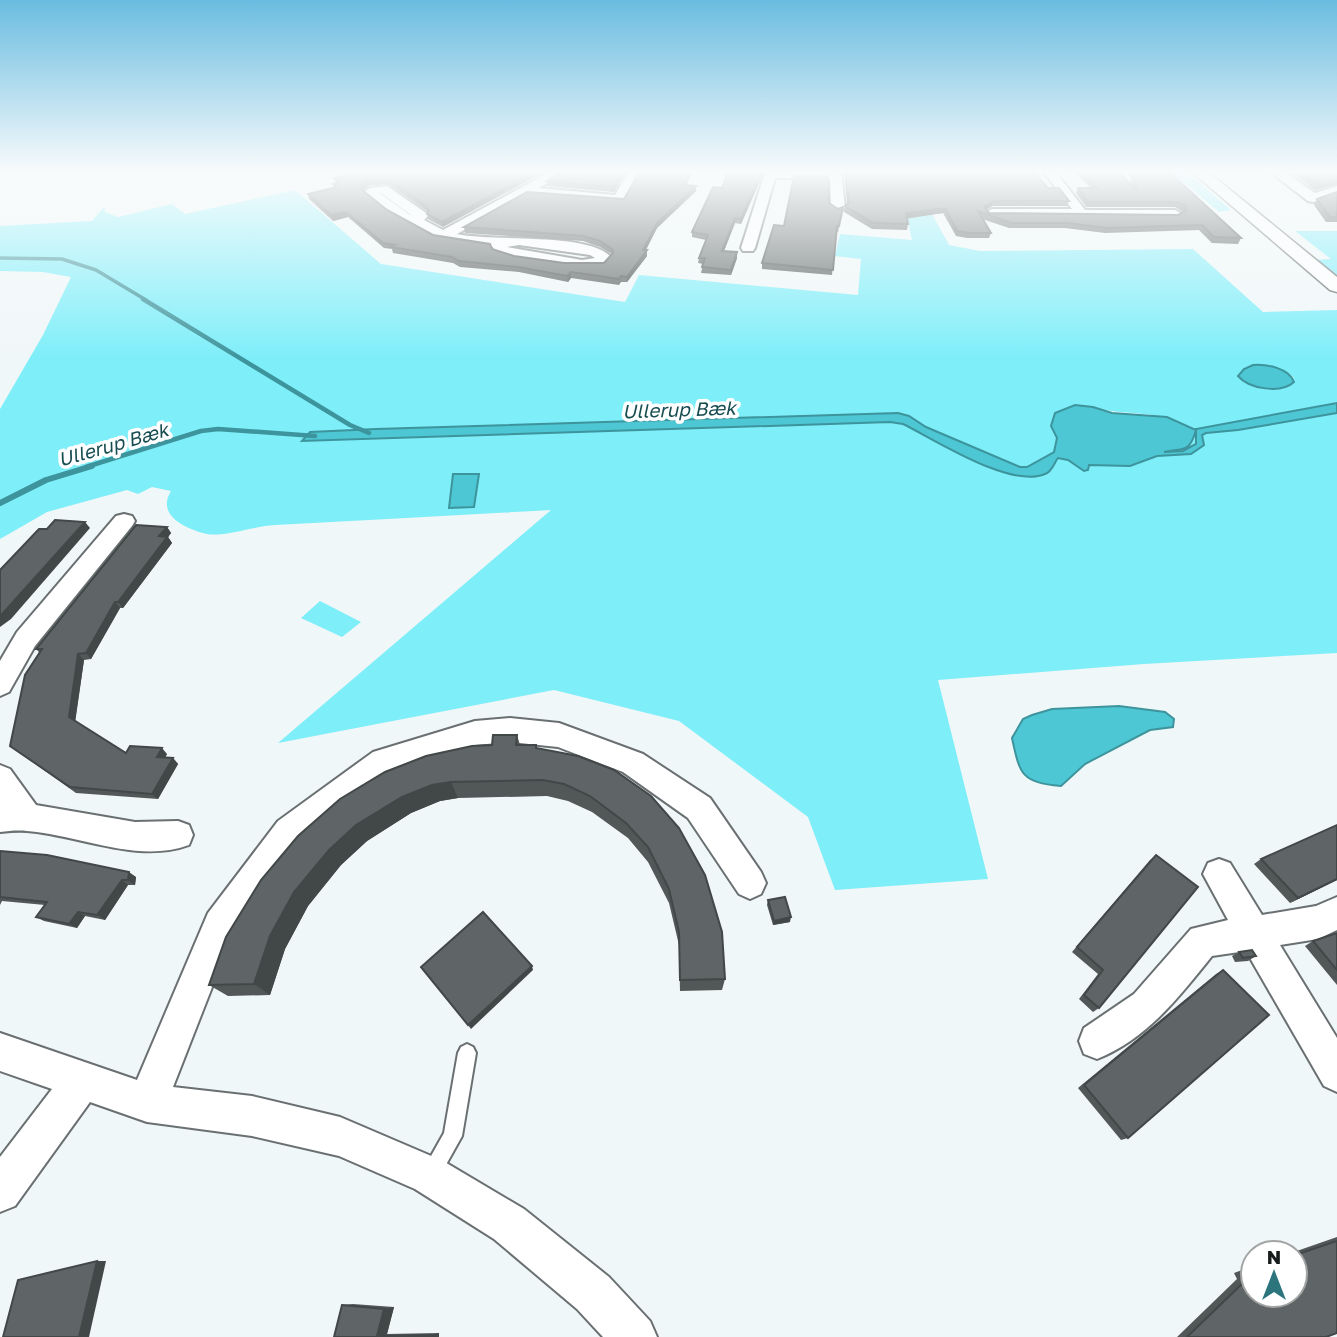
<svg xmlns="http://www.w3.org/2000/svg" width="1337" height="1337" viewBox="0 0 1337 1337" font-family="'Golos Text',sans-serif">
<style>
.green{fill:#7eeef9;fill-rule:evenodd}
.water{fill:#4dc7d3;stroke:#3d949c;stroke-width:2}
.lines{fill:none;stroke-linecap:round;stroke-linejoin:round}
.stream-far2{stroke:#3d949c;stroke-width:3.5}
.stream-far1{stroke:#3d949c;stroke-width:4.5}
.stream{stroke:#3d949c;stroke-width:6}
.service-casing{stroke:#6a7071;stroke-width:4}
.minor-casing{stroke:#6a7071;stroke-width:4}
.tertiary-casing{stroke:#6a7071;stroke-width:3}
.service{fill:#fff;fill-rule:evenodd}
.minor{fill:#fff;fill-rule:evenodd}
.tertiary{fill:#fff;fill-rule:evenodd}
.wall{fill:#525758}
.shaded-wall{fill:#424747}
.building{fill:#5f6566;stroke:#424747;stroke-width:2}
.labels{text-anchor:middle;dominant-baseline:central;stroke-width:7;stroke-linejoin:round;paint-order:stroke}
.far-water-label{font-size:19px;font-style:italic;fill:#174c51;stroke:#fff}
</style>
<rect width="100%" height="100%" fill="#f0f7f8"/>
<g class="green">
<polygon points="1171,171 1186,171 1231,210 1219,212"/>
<path d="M295 190 381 264 625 302 639 275 858 295 861 259 835 256 840 234 912 240 906 213 932 214 949 245 980 251 1193 249 1263 312 1337 310V653L1144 664 938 680 988 879 835 890 808 817 679 721 554 690 278 743 551 510C459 515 367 520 275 525 255 526 224 537 207 534 185 529 156 515 171 491L152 487 138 494 127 490 47 512 0 539V409L43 335 71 277 43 272 0 271V226L92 221 104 207 105 212 118 217 172 204 185 214ZM1259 365 1288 373 1294 378C1277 391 1260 390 1241 380L1244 369ZM1093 407C1125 417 1162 408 1190 429L1185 449 1149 452 1136 457 1051 456 1057 447V438ZM479 474 474 507 449 508 453 475Z"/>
<polygon points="1295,231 1337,231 1337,279 1314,260 1331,259"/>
<polygon points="320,601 361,622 342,637 301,618"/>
</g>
<g class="water">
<path d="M1253 365C1267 364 1289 368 1294 382 1281 394 1249 389 1238 376L1244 369Z"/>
<path d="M1337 403V413L1238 430 1206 433 1202 435 1204 445 1191 454 1157 456 1130 466 1089 465 1088 470 1084 471 1068 460 1058 458C1054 463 1052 472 1045 474 1010 489 934 439 903 424L890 422 302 441 310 432 376 429 898 413 909 416 926 427 1020 467H1027L1054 452 1057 438 1051 426 1055 413 1075 405 1093 407 1112 413 1167 417 1196 430C1189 455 1182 447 1164 452L1183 451 1196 444V429Z"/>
<polygon points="453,474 479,474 474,507 449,508"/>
<path d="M1119 706 1165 712 1174 719 1173 727 1150 730 1085 764 1061 786C1021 782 1020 775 1012 738L1023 719 1032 715 1052 709Z"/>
</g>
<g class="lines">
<polyline class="stream-far2" points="0,258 62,259 96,270 146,300"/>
<g class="stream-far1">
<polyline points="143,299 350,425 369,433"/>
<polyline points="86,467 201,431 218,429 315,436"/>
</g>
<polyline class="stream" points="0,503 46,480 92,466"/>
<g class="service-casing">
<polygon id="service" points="467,1044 473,1047 476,1053 462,1136 438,1179 431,1181 424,1179 422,1172 444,1133 458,1053 461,1047"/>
</g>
<g class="minor-casing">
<g id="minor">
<polygon points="478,171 506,171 492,179"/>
<path d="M552 171H567L539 188 615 195 629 171H641L624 202 527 195 457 234C492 242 589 232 611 257L604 266C584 271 512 262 494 252L493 247C476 245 459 242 443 240 425 238 377 206 364 192L370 188 387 186 426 213 428 216 424 220 443 230ZM380 193H381L412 216 410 215ZM519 245 590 255 595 258 582 260 507 247Z"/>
<polygon points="775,171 841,171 845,208 838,212 831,208 830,179 775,178 755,248 753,251 743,251 741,248 764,176"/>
<polygon points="1043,171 1055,171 1085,210 1175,210 1182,214 1175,218 987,216 985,213 992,209 1072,209"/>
<polygon points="1269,171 1283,171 1315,193 1337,186 1337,194 1313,202 1308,201"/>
<polygon points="124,514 132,516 135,521 132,526 35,646 9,692 0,696 0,661 17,632 116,516"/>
<polygon points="510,718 559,723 643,754 710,798 761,872 766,883 761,894 750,899 739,894 688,818 623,772 558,747 510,742 475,745 392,770 300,841 232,936 173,1087 252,1096 340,1117 443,1161 524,1209 609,1277 650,1321 657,1337 603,1337 577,1309 494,1239 415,1189 339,1156 252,1136 147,1122 90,1102 15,1206 0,1212 0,1157 52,1089 0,1071 0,1033 137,1080 208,913 278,821 373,752 475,721"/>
<path d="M0 765 10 769 36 805 135 822 178 821 189 825 193 835 189 845C138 864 79 835 27 831 18 830 9 831 0 832Z"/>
<path d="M1219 859 1230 863 1262 915 1316 906 1337 897V930L1318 939 1280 945 1337 1038V1092L1324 1086 1246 951 1212 956C1179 997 1147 1039 1097 1059L1084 1054 1079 1041 1084 1028 1134 994 1191 929 1228 920 1203 874 1208 863Z"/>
</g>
</g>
<g class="tertiary-casing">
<polygon id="tertiary" points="1191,171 1207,171 1337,277 1337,292 1330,290"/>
</g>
<use href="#service" class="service"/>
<use href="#minor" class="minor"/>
<use href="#tertiary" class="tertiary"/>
</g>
<g class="wall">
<polygon points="483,171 443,227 428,219 427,211 388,184 370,185 363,190 387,210 433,235 492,249 514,256 564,263 604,263 612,254 600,247 583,241 465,233 464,227 624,199 640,171 693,171 686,185 696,191 657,228 646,250 647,250 647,256 627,282 621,282 619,285 571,278 568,282 519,272 460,267 453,263 393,253 392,249 384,248 348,217 333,221 309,199 308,194 334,188 333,184 336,184 334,178"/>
<polygon points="626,171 614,192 547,186 547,181"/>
<polygon points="844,171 980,171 1048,188 1069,201 1067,206 992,206 986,210 989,213 1178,215 1183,212 1175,207 1086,207 1076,193 1078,188 1091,188 1074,171 1117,171 1132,185 1128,171 1168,171 1241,238 1238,244 1212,243 1199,230 1105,233 1065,228 1009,228 982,219 991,233 989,238 967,238 956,236 943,213 907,218 908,224 907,230 872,229 844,212 845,206 847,204"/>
<polygon points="1289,171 1337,171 1337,184 1315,190"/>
<polygon points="763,174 741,224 735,223 724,251 737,252 737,258 731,275 701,273 703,264 698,263 699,258 706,240 692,237 692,232 722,188"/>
<polygon points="1337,192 1337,222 1326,222 1314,205 1317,199"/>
<polygon points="829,203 838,209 843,207 838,232 836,232 832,275 762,269 762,263 784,226"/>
<polygon points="167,527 171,533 168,537 172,543 123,608 120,608 91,659 84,660 75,721 126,753 167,754 165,758 173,758 178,764 158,799 76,793 10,746 39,652 36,649"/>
<polygon points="517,735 520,745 536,745 537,748 651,796 725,979 722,990 680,991 679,945 669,903 648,862 628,838 592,812 568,801 547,796 458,798 440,801 411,813 367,841 341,865 308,906 285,949 270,995 228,996 209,985 226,937 492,745"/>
<polygon points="1337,825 1337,880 1290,903 1254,864 1261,859"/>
<polygon points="0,851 136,877 135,885 128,885 105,920 85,916 77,928 44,921 36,917 45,905 2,901 0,905"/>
<polygon points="1156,855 1099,1008 1093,1012 1079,999 1098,974 1072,952 1150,860"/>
<polygon points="768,900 790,922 773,925 767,905"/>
<polygon points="1337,933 1337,985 1305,946 1313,941"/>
<polygon points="1239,952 1256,956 1248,961 1235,962 1232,956"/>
<polygon points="1223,970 1128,1138 1121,1140 1078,1088 1216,974"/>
<polygon points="1337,1237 1337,1333 1326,1337 1177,1337 1237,1279 1234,1273 1253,1266 1253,1295 1295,1295 1295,1253 1291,1253"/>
<polygon points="353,1304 394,1307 387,1334 439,1333 439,1337 334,1337 342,1305"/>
</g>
<g class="shaded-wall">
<polygon points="536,171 546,171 443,227 442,222"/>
<polygon points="623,171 626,171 614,192 613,187"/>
<polygon points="691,171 693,171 684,190 684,185"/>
<polygon points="762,171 769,171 763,174 741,224 741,219"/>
<polygon points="387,179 388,184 370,185 363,190 361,189 361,185 368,180"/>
<polygon points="1337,180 1337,184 1315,190 1319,185"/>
<polygon points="696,186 696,191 657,228 643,255 643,250 657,223"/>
<polygon points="994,201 992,206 982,212 984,207"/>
<polygon points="945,208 943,213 904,219 906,213"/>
<polygon points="346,212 348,217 333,221 331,215"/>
<polygon points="735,218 735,223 722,256 722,251"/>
<polygon points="647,250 647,256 627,282 627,277"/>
<polygon points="737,252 737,258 731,275 731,270"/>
<polygon points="571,272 571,278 568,282 567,276"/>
<polygon points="85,522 90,528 11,619 0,627 0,616"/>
<polygon points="167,527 171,533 168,537 172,543 123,608 118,602 159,536"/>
<polygon points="115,602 120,608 91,659 86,653"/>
<polygon points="78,654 84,660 75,723 69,717"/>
<polygon points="162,748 167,754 162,762 157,757"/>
<polygon points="173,758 178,764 158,799 152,794"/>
<polygon points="451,782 458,798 440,801 411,813 367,841 341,865 308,906 285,949 270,995 254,984 270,936 294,892 329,850 356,825 402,797 432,785"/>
<polygon points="129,872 136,877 135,885 128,880"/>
<polygon points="1337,879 1337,880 1290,903 1298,898"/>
<polygon points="122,880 128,885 105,920 97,915"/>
<polygon points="78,912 85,916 77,928 69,924"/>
<polygon points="791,917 790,922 773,925 774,921"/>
<polygon points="532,966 533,970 471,1029 468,1025"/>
<polygon points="97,1261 106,1261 89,1337 79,1337"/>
<polygon points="394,1307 387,1334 377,1336 384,1309"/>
<polygon points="439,1333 439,1337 431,1337 431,1335"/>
</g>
<g class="building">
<polygon points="367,171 483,171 492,176 501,171 536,171 442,222 427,214 429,211 426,206 387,179 368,180 361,185 361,189 387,210 433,235 490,244 492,249 514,256 564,263 604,263 613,253 612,249 600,241 583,236 464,227 527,192 624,199 640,171 691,171 684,185 696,186 657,223 643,250 647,250 627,277 621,276 619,279 571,272 567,276 518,267 459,261 452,257 391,247 395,245 383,243 346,212 331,215 308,194 337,187 333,184 339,183 334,178"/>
<polygon points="562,171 623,171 613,187 547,181"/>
<polygon points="729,171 762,171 741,219 735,218 722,251 737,252 731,270 702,267 705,258 699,258 708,235 692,232 713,187 722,188"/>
<polygon points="845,171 980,171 983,172 986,171 1033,171 1048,188 1059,188 1069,201 994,201 984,207 989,213 1178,215 1186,211 1186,206 1178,202 1088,202 1078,188 1098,188 1081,171 1117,171 1137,190 1132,171 1168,171 1241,238 1214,237 1202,225 1107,228 1067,223 1011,223 978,211 991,233 968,233 957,231 945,208 906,213 908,224 873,223 845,206 849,202"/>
<polygon points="1298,171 1337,171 1337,180 1319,185"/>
<polygon points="794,176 828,176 829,203 838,209 843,207 839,226 837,226 833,270 762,263 774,225 784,226"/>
<polygon points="1337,192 1337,217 1330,217 1317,199"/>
<polygon points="55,520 85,522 4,612 0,616 0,570 39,529 47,529"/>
<polygon points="136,525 167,527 159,536 167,537 118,602 115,602 86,653 78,654 69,717 126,753 130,746 162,748 157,757 173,758 152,794 70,787 10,746 25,675 42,649 36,649"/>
<polygon points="493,735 517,735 516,745 536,745 536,748 578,756 614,770 651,796 679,828 705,875 722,932 725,979 680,980 679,932 669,889 648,847 626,823 590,796 564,784 543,780 451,782 432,785 402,797 356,825 329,850 294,892 270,936 254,984 209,985 226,937 261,880 298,836 340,799 385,772 426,756 472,746 492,745"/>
<polygon points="1337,825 1337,879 1298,898 1261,859"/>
<polygon points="0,851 47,855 129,872 128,880 122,880 97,915 78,912 69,924 36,917 47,902 0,897"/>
<polygon points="1156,855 1198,887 1099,1008 1084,995 1103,970 1077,947"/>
<polygon points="785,897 791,917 774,921 768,900"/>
<polygon points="483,912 532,966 468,1025 421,967"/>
<polygon points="1337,933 1337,970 1313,941"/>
<polygon points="1252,950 1256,956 1243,958 1239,952"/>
<polygon points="1223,970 1269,1015 1128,1138 1084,1085"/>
<polygon points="1337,1241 1337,1333 1326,1337 1187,1337 1247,1279 1243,1273 1253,1269 1253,1295 1295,1295 1295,1255"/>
<polygon points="97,1261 79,1337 3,1337 18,1280"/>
<polygon points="342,1305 384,1309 377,1336 431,1335 431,1337 334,1337"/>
</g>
<linearGradient id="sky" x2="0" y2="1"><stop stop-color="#6abce0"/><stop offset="0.48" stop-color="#f8fbfc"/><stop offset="1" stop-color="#f8fbfc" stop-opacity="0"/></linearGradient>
<rect width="1337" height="358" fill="url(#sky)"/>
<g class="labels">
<g class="far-water-label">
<text transform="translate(679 409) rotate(-2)">Ullerup Bæk</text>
<text transform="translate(113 444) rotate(-16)">Ullerup Bæk</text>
</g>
</g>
<g transform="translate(1274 1274)"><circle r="33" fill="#ffffff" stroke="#a3a4a4" stroke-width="2"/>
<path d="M0-5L12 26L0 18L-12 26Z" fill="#2c757d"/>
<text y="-10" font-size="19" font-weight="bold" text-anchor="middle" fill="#191c1c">N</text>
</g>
</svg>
